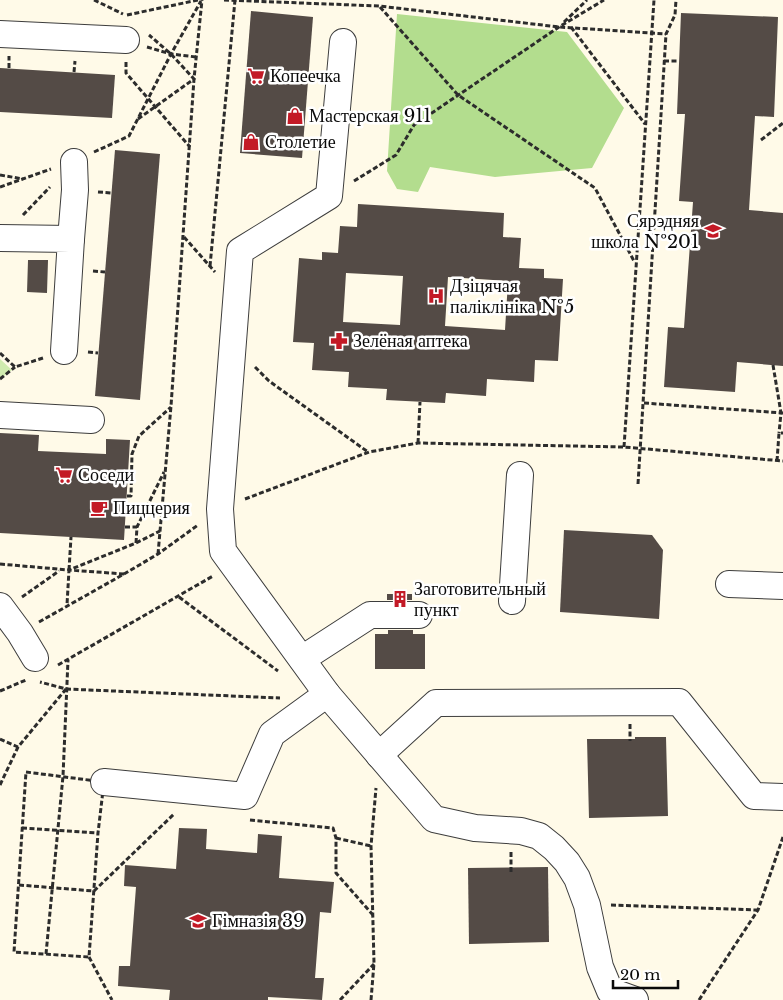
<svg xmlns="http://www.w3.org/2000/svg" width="783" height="1000" viewBox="0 0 783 1000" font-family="'Libre Baskerville',serif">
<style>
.green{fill:#d0ebaf}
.forest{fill:#b3dd8e}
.building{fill:#544b46;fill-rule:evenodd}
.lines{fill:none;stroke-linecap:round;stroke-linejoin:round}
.minor-casing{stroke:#3d3d3d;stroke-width:28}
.path{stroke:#2c2c2c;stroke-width:3;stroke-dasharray:5 2.5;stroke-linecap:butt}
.minor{stroke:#fff;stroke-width:26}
.labels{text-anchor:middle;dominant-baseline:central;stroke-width:5;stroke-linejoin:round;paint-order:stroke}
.poi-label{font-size:18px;fill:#0a0a0a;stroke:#fff;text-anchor:start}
</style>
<rect width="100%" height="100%" fill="#fffae8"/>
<polygon class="green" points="0,359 12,370 0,379"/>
<polygon class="forest" points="397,14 567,32 624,108 592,168 495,177 430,167 418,192 397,189 387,171"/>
<g class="building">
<polygon points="251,11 313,17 302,158 240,153"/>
<polygon points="681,13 778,17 774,117 755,116 749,210 783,213 783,366 737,362 735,392 664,387 668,327 684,328 693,202 679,201 685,114 677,114"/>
<polygon points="0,68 115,75 112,118 0,112"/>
<polygon points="115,150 160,154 140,400 95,396"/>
<path d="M358 204 504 213 503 237 521 238 519 268 544 269V278L563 279 558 361 535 360 534 382 487 379 486 396 446 393 445 403 386 400 387 389 348 387 349 372 312 370 314 343 293 342 299 258 322 260V252L338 253 340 226 357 227ZM346 273 403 276 400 325 343 322ZM448 277 508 281 505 330 445 326Z"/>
<polygon points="28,260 48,260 47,293 27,292"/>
<polygon points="0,433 39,435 38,451 106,454 106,439 130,440 124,540 0,533"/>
<polygon points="564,530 652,535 663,550 659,619 560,612"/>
<rect x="387" y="594" width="25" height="6"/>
<polygon points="388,630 413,630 413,634 425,634 425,669 375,669 375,634 388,634"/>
<polygon points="635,737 666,737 668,816 589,818 587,739 635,739"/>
<polygon points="179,828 207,829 206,849 257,853 258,834 282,836 279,878 334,882 331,913 320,912 315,978 324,978 322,1000 268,997 268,1000 169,1000 170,990 118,986 119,966 130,966 136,887 124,886 125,865 176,869"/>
<polygon points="548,867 549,942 469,944 468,868"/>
</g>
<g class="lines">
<g class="minor-casing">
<g id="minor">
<polyline points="0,34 126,40"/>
<polyline points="0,238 71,239 64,351"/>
<polyline points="71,239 75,190 74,162"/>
<polyline points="0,415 91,420"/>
<polyline points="729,584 783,586"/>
<polyline points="512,601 520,475"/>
<polyline points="0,606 20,633 35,658"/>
<polyline points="302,659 370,615 419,615"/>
<polyline points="327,694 434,819 475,828 521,831 539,836 554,848 567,862 577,878 587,905 600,967 610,991 635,1000"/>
<polyline points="379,755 436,703 679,702 754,796 783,797"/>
<polyline points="104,782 245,796 272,734 327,694 223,551 220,509 240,251 329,196 343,42"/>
</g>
</g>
<g class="path">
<polyline points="94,0 123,14"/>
<polyline points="224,0 379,6 559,27 666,34"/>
<polyline points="380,7 458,95 595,188 634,261"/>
<polyline points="127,15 198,0"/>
<polyline points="564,22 587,0"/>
<polyline points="571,27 645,124"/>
<polyline points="147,47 171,54 196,57"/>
<polyline points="664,61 679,61"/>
<polyline points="126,62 126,73 190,147"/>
<polyline points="9,68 9,56"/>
<polyline points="74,72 75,61"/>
<polyline points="138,119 194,79 171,54 149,35"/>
<polyline points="761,140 783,123"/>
<polyline points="94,152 129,136 171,54 201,1"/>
<polyline points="0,175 23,179"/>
<polyline points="354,181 396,155 414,125 559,27 604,0"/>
<polyline points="0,187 51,169"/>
<polyline points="98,192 112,193"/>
<polyline points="23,215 50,187"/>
<polyline points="184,237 215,272"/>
<polyline points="210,266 235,0"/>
<polyline points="93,271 105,272"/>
<polyline points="88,352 98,353"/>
<polyline points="0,353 15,367 43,358"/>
<polyline points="773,365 781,413 779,433"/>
<polyline points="255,367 269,381 368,452"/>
<polyline points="0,379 15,367"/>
<polyline points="644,403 783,413"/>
<polyline points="418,443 420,402"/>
<polyline points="624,447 654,0"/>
<polyline points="777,461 779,433 783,433"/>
<polyline points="638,484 666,34 675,15 676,0"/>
<polyline points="127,496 131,496 132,454 139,436 171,407"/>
<polyline points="245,499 369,452 418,443 624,447 783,461"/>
<polyline points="125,527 137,527"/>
<polyline points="136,543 137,527 164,472"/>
<polyline points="158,554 171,406 194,79 202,0"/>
<polyline points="0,564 69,570 67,605"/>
<polyline points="69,570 71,537"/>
<polyline points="124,574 69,570 136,543 160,531"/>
<polyline points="22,597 59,571"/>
<polyline points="179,597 278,671"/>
<polyline points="39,622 124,574 158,554 198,525"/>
<polyline points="58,665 213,576"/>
<polyline points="66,689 280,698"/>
<polyline points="0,691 26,680"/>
<polyline points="630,724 630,741"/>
<polyline points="0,739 18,747"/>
<polygon points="26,772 104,782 98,833 89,957 14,952"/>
<polyline points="0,785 18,747 66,689 40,682"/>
<polyline points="250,820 333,828 336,838 336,873 373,915"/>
<polyline points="22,828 98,833"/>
<polyline points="336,838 371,846"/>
<polyline points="511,852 511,872"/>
<polyline points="19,885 94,891 174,814"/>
<polyline points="611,905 757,910"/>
<polyline points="46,954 63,776 68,660"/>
<polyline points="89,957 112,1000"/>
<polyline points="340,1000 374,964"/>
<polyline points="371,1000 374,963 371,846 376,788"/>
<polyline points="699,1000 758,910 783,837"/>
</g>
<use href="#minor" class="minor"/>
</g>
<defs>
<g id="supermarket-bare" transform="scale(1.35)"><path d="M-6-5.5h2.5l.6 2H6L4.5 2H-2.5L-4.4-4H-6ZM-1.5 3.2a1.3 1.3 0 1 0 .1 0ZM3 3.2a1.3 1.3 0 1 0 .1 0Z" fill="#c31a26" stroke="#fff" stroke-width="2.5" paint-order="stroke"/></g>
<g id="shop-bare" transform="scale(1.35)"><path d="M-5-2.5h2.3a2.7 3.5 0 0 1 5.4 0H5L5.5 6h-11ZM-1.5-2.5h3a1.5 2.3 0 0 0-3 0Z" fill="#c31a26" stroke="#fff" stroke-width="2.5" paint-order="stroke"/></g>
<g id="school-bare" transform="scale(1.35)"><path d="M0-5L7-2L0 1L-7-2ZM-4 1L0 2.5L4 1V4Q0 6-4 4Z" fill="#c31a26" stroke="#fff" stroke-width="2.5" paint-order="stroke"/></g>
<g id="hospital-bare" transform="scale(1.35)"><path d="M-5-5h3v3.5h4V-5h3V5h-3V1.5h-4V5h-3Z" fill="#c31a26" stroke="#fff" stroke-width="2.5" paint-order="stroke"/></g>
<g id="pharmacy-bare" transform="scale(1.35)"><path d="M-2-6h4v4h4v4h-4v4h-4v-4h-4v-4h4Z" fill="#c31a26" stroke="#fff" stroke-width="2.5" paint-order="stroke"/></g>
<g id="cafe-bare" transform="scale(1.35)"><path d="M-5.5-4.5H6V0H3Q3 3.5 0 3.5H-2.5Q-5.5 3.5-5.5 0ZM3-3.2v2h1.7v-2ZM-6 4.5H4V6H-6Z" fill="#c31a26" stroke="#fff" stroke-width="2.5" paint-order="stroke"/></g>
<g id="building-bare" transform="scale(1.35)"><path d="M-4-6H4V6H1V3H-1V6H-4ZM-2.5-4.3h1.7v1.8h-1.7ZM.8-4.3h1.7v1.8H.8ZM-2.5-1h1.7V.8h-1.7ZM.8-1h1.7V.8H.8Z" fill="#c31a26" stroke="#fff" stroke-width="2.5" paint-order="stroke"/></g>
</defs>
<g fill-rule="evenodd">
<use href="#supermarket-bare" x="256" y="76"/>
<use href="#shop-bare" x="295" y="116"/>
<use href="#shop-bare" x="251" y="142"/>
<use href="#school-bare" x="713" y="231"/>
<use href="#hospital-bare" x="436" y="296"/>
<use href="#pharmacy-bare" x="339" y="341"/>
<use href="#supermarket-bare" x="64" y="475"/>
<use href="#cafe-bare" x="99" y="508"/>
<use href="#building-bare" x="400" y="599"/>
<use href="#school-bare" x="198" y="921"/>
</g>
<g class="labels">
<g class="poi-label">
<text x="270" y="76">Копеечка</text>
<text x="309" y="116">Мастерская 911</text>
<text x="265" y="142">Столетие</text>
<text x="699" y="221" text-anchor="end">Сярэдняя<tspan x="699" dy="21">школа №201</tspan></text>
<text x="450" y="286">Дзіцячая<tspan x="450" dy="21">паліклініка №5</tspan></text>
<text x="353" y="341">Зелёная аптека</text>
<text x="78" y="475">Соседи</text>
<text x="113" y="508">Пиццерия</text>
<text x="414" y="589">Заготовительный<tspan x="414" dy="21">пункт</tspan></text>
<text x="212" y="921">Гімназія 39</text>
</g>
</g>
<path d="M613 980v8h65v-8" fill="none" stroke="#0a0a0a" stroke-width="2.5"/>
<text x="620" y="980" font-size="15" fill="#0a0a0a" stroke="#ffffff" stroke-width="4" paint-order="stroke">20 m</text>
</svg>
